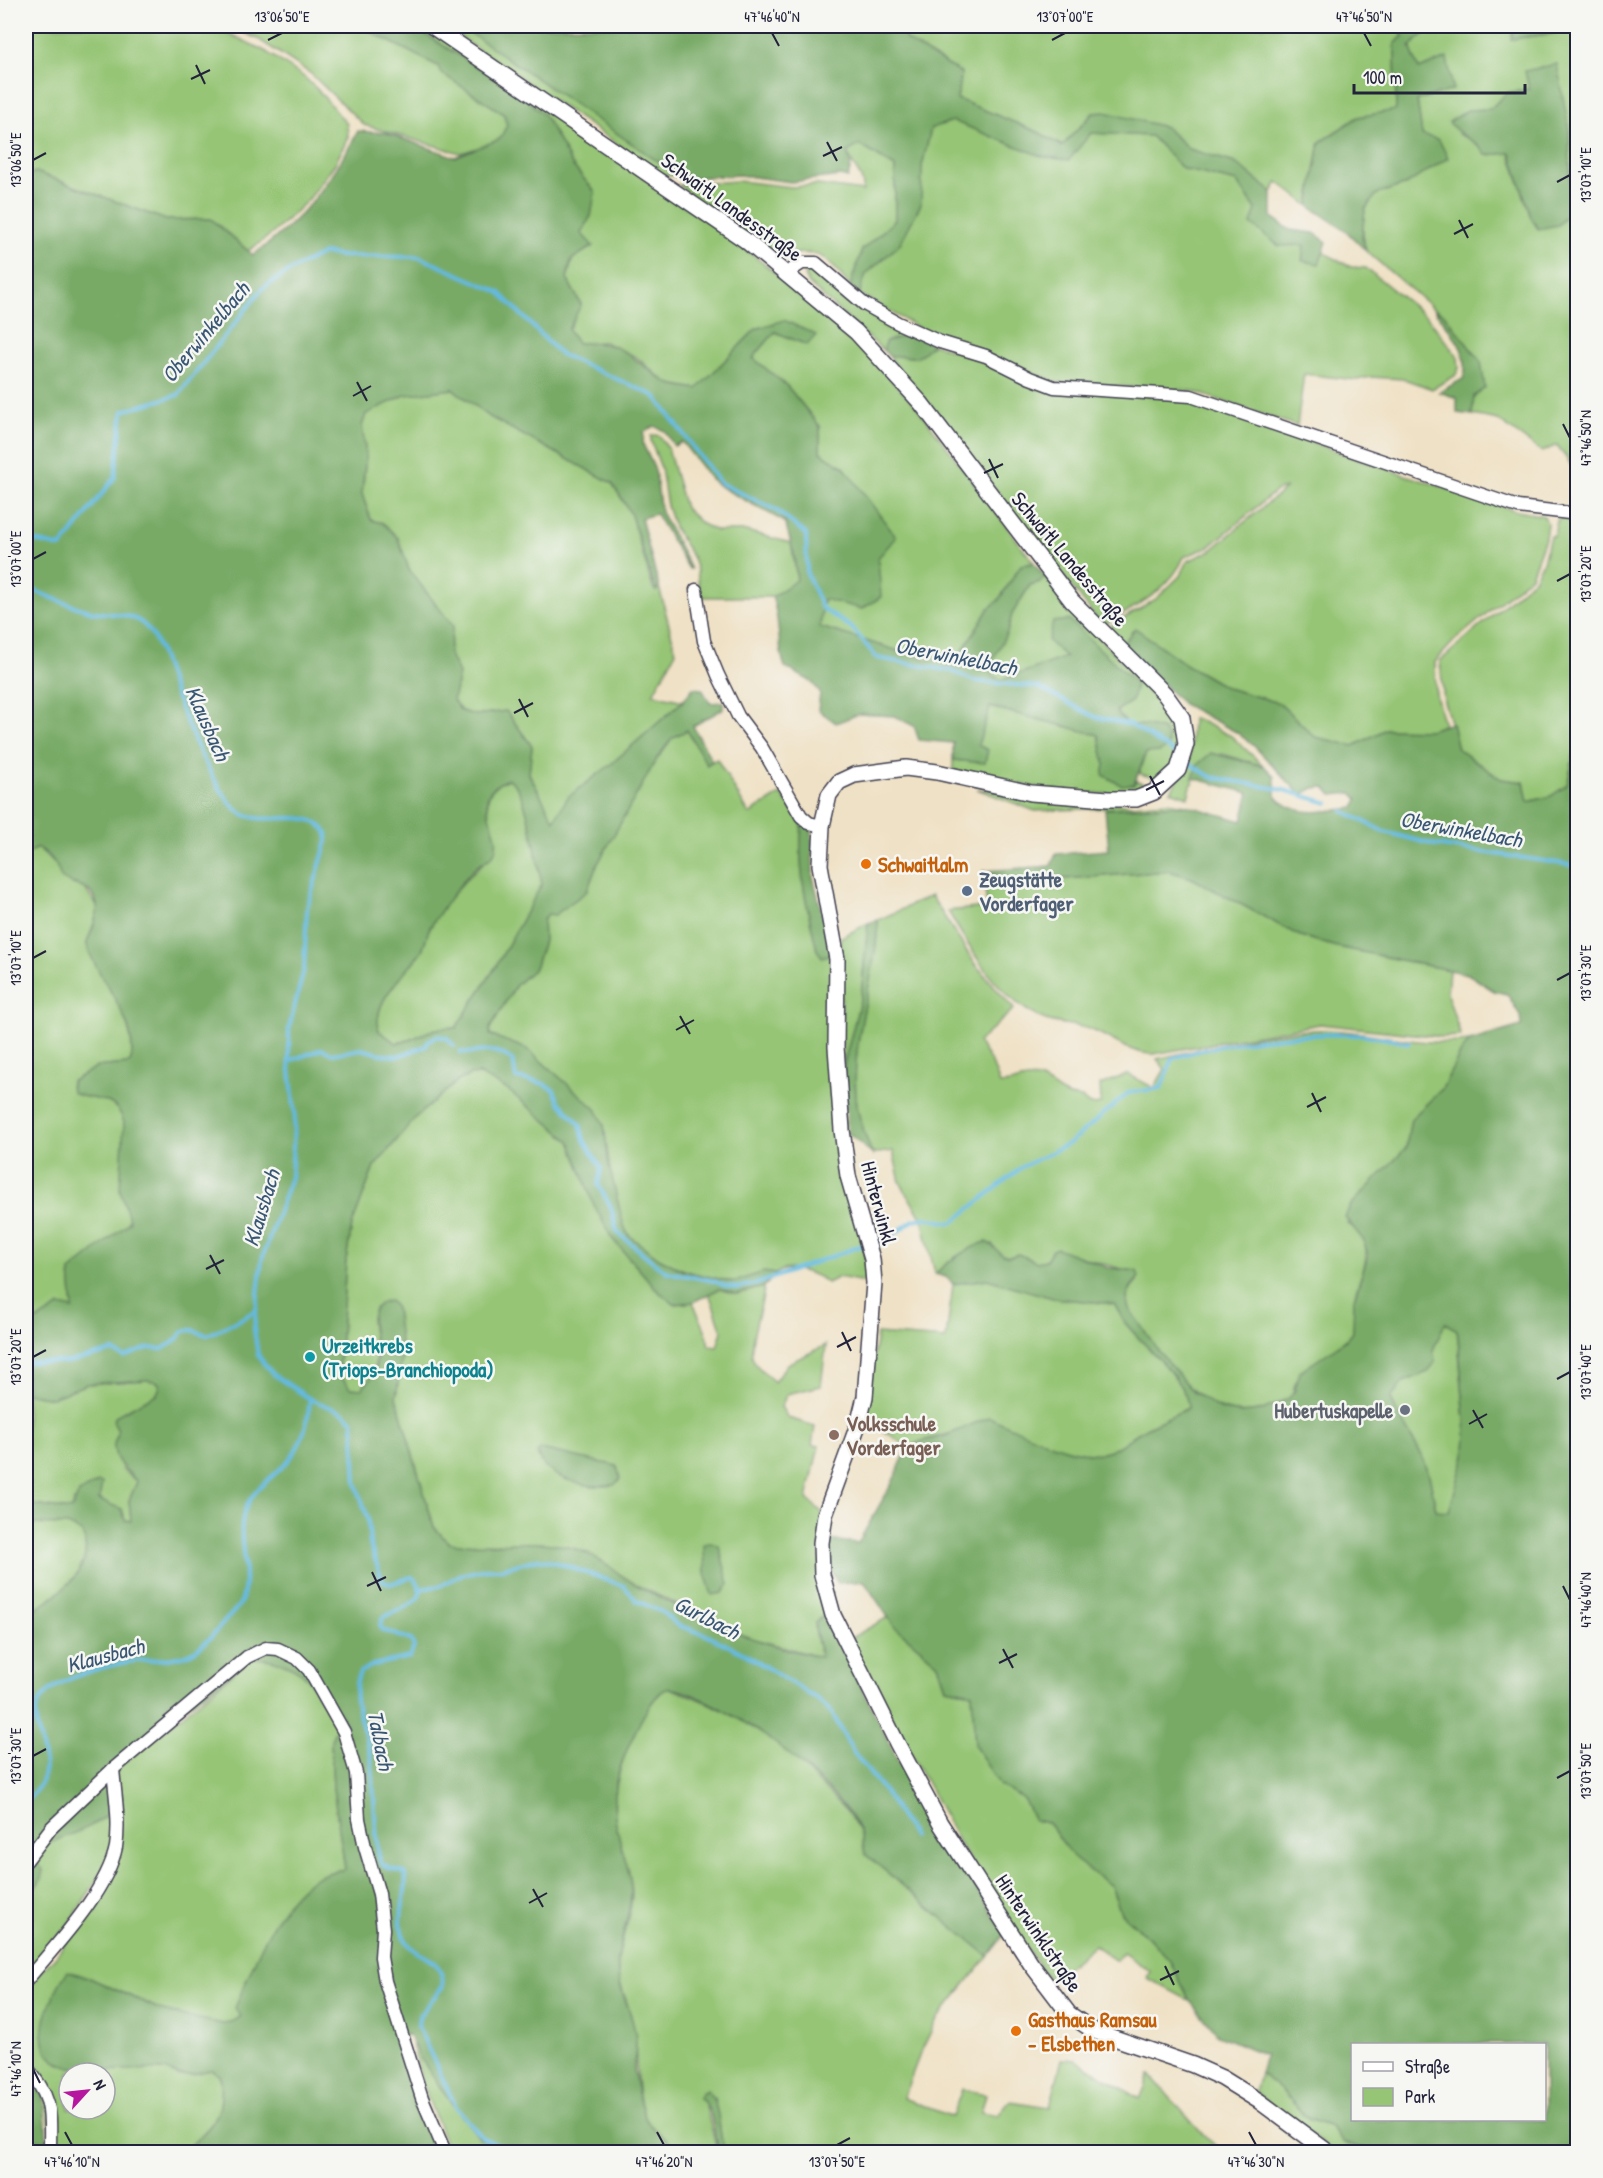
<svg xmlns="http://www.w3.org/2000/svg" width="1603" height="2178" viewBox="0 0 1603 2178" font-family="'Patrick Hand',sans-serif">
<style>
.green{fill:#95c575;stroke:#5c7458;stroke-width:1.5;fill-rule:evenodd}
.forest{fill:#78aa66;stroke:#4d6650;stroke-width:1.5;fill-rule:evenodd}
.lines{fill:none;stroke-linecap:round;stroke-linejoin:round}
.stream{stroke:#63bae0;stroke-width:4}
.minor-casing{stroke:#413f50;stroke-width:15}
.tertiary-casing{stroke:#413f50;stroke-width:18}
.minor{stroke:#fff;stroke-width:12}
.tertiary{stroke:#fff;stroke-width:15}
.ticks{fill:none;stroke:#22223b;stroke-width:2}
.food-dot{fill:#e8710a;stroke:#f6f6f2;stroke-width:2}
.service-dot{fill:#5c6f8a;stroke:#f6f6f2;stroke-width:2}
.culture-dot{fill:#0f9aa8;stroke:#f6f6f2;stroke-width:2}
.worship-dot{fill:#6b7280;stroke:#f6f6f2;stroke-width:2}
.education-dot{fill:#8d6e63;stroke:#f6f6f2;stroke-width:2}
.labels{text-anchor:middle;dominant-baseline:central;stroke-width:5;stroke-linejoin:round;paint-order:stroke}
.street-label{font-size:21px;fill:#22223b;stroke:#f6f6f2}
.food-label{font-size:21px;font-weight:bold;fill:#c56008;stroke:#f6f6f2;text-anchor:start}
.service-label{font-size:21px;font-weight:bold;fill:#4e5e75;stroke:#f6f6f2;text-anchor:start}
.culture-label{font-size:21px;font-weight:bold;fill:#0d838f;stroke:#f6f6f2;text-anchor:start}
.worship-label{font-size:21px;font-weight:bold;fill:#5b616d;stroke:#f6f6f2;text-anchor:end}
.education-label{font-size:21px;font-weight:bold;fill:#785e54;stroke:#f6f6f2;text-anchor:start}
.water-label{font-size:22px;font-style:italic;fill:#395775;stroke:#f6f6f2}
.neatline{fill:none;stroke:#22223b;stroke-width:2}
.ticks-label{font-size:15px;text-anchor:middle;fill:#22223b}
</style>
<rect width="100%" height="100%" fill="#f6f6f2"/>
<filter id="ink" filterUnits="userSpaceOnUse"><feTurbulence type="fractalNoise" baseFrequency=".0167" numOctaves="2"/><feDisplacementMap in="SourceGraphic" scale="12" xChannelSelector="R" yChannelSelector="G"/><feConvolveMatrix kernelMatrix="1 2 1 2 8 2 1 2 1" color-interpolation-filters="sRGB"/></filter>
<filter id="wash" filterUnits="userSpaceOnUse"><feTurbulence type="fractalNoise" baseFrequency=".008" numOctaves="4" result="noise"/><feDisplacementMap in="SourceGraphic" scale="24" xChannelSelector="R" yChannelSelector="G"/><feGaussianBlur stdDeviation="1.35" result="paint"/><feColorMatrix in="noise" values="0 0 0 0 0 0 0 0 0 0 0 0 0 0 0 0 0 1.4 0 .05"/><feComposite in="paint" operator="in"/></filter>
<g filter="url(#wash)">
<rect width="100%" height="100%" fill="#efe1c5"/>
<g class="green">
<polygon points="26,26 213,26 265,51 304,77 319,91 347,124 348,137 336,162 309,199 272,234 248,251 211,219 166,220 36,172 26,176"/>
<polygon points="228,26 359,26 438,66 442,73 504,114 507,125 500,139 489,145 460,153 364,125 310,73 258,39"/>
<polygon points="412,26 420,26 434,33 741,245 851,336 916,406 1034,563 1021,565 998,601 989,608 959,658 928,660 820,627 823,598 862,609 844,468 820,452 820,426 787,386 753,358 775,332 807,345 784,320 756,329 697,389 667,383 636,357 604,342 577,343 568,330 581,304 567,279 580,233 591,216 595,192 573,166 544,115 519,93"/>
<polygon points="444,26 460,26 473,32 666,167 693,178 663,175"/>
<polygon points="901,26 1401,26 1399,28 1403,36 1395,44 1396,111 1358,117 1320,142 1309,206 1278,182 1272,192 1235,163 1189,149 1165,127 1093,113 1062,146 1038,132 957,99 961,73 906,40"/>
<path d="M1432 26H1514L1511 39 1555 33 1554 26H1577V473L1557 445 1542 452 1498 420 1472 415 1474 396 1484 388 1444 314 1434 309 1366 251C1361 233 1360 204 1379 193 1388 189 1399 187 1407 184L1422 135 1417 100 1446 59 1419 69 1410 47ZM1529 89 1531 218 1510 153 1486 155 1478 143 1458 134 1468 110 1490 109 1507 93Z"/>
<polygon points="953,121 1044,157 1091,133 1151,136 1183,169 1237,182 1256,209 1304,245 1319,264 1323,252 1351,267 1366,268 1428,318 1458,357 1459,368 1455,376 1432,389 1404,379 1370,377 1357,380 1304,374 1297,426 1192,391 1055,382 919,328 859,294 866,274 899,245 921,204 922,166 931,128"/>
<path d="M860 145 895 167V221L862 250 850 286C842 277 831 261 820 256 805 249 786 258 769 251L678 185 738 181 792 187 818 185 863 191C864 175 852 167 847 151Z"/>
<polygon points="810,269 816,270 909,334 886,342 884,351 809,284 805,275"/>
<path d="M933 344 985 360 1028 382 1190 400 1408 476 1517 511 1544 516 1547 523 1545 538 1531 576 1454 641 1435 662 1436 695 1444 725 1429 730 1386 729 1354 746 1315 737 1279 703 1227 688 1187 665 1135 628 1122 645 1106 629 1156 599 1181 575 1188 561 1211 550 1286 488 1277 490 1210 546 1184 557C1170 591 1133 607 1103 626L889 356 918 357Z"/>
<polygon points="453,389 490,417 612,483 630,512 653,588 656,591 659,587 676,652 653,694 683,701 610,765 554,821 529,773 532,746 506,711 476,715 461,711 453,700 459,674 449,653 452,626 409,570 398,538 371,520 362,494 366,455 362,426 366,413 405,395"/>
<polygon points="655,435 660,436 668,449 685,508 702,524 717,531 746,531 791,543 797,580 772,597 700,597 697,571 693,558 674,527 667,506 661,468 651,441 651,436"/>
<polygon points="1562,518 1577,519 1578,742 1567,785 1551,796 1528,802 1524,782 1501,779 1458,749 1444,701 1440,661 1534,579 1543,562 1550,536 1554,536 1557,520"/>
<path d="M1045 577 1081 620 1170 710 1180 732 1175 763 1158 779 1140 774C1140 757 1153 743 1163 730L1144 725H1128L1116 711 1132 701 1067 657 1002 680 992 676 990 666 1008 630 1012 614 1030 585 1040 582Z"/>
<path d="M989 707 1099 735 1105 765 1134 784 1136 781 1153 786C1097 806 1011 782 953 770V760L985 763 978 745Z"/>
<polygon points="1194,718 1231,736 1264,766 1222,754 1197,765 1188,797 1171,791 1190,758 1192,719"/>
<path d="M687 730 707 764 717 759 749 814 781 794 802 825C797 868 807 908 817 950L832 954 833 1051 869 1283 839 1277 827 1283C817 1274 787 1263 776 1274 760 1272 746 1283 731 1281 700 1278 646 1260 628 1234 614 1214 607 1151 604 1125L499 1039 490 1035 489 1029 516 985 535 968 544 941 543 921 548 914 587 891 597 865 656 760 672 738Z"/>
<path d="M508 779C528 786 537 863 542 884L495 968 456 1028C426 1025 422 1040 396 1043L379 1031C372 999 404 977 420 953 426 946 425 935 430 928 446 901 469 873 493 855 493 847 494 838 492 831 487 806 481 790 508 779Z"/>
<polygon points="977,789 1132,805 1167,802 1186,805 1035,811"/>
<path d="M38 848 58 866C60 881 71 884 84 888L99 908 87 943 88 949C104 979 138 1027 131 1061L127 1064 96 1067 71 1082 70 1087 77 1095C97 1097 117 1100 124 1121L125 1205 130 1217 126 1226 70 1271 73 1309 60 1306 40 1319 26 1324V854Z"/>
<path d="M983 871 1004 878 1038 881 1169 871 1192 878 1298 935 1333 946 1449 970 1447 994 1461 1036 1442 1037 1320 1024 1154 1054C1131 1054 1115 1040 1094 1031 1077 1023 1058 1026 1041 1018 999 999 970 949 948 911L987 907Z"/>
<path d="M931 896 975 964 1014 1009 978 1042 992 1063 1000 1084C1013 1085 1024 1076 1038 1079 1055 1084 1056 1096 1082 1098 1088 1106 1093 1107 1101 1103L1100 1085 1128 1074 1154 1088 1165 1069 1157 1059C1204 1049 1272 1030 1320 1030 1370 1030 1419 1048 1470 1041L1461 1052 1442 1089 1411 1119 1406 1148 1347 1223C1377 1242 1365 1264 1356 1291 1352 1304 1358 1319 1352 1332 1347 1342 1318 1361 1307 1370 1303 1374 1297 1379 1295 1384 1293 1390 1294 1395 1288 1400 1283 1403 1276 1405 1271 1407 1219 1428 1184 1386 1156 1348 1147 1335 1132 1321 1128 1306 1126 1295 1129 1288 1137 1282V1271C1107 1269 1082 1254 1052 1250L1046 1260 1037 1262 1018 1254C1005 1260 999 1256 992 1244L964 1252 935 1274 922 1219 900 1182 893 1151 872 1154C867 1139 859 1121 857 1105 848 1044 876 982 878 920Z"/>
<polygon points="868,923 861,997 843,1068 840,938"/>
<path d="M479 1074 508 1090 570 1141 611 1237 658 1291 674 1304 693 1302 706 1332 709 1346 717 1347 722 1331 709 1293 719 1289 737 1294 764 1287C764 1305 745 1347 754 1361 758 1369 768 1375 774 1382L787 1364 826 1345 821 1386 787 1394 781 1407 788 1418 815 1426 812 1445 819 1446 807 1499 822 1512 819 1581 825 1614 815 1622C814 1635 820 1644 820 1657L744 1636 636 1585 584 1551 449 1544 434 1527 396 1397 401 1358 396 1309 384 1301 371 1320C373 1345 384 1371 361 1389L350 1388 343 1379 339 1366 346 1260 352 1225 374 1167 417 1116 458 1081 470 1075Z"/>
<path d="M987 1279 1053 1298 1114 1304C1119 1311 1121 1318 1126 1324 1142 1344 1189 1383 1188 1408 1174 1415 1160 1421 1146 1428 1133 1435 1120 1448 1107 1452 1084 1460 1017 1433 997 1421L922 1441 908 1447 865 1418 877 1334 946 1339 953 1284Z"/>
<path d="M1445 1322 1457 1330 1466 1432 1465 1455 1450 1511H1436C1432 1490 1430 1471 1420 1452 1409 1432 1399 1421 1391 1398L1403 1382 1428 1372 1435 1362 1433 1350Z"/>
<polygon points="147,1380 158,1382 160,1387 157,1394 117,1415 114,1424 118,1431 122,1469 137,1482 129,1500 131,1521 125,1520 122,1509 102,1502 99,1496 74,1500 72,1510 26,1504 26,1393 52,1398 87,1384"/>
<path d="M26 1524 68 1525 82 1532C99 1572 53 1597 26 1615Z"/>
<polygon points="888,1617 894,1626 938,1664 946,1688 972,1693 975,1746 1000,1785 1023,1798 1034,1820 1048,1823 1076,1860 1111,1886 1121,1913 1148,1937 1170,1961 1190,2001 1147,1978 1150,1971 1123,1953 1116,1961 1094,1945 1051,1981 1041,1969 963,1850 849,1639"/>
<path d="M252 1658 273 1659 305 1673 339 1730 331 1740 333 1788 345 1869 330 1872 241 2016 232 2023 223 2024 166 2012 85 1976 43 2035 47 2052 60 2064 166 2070 179 2076 212 2070 220 2076 223 2091 219 2116 198 2139 182 2152H54L44 2083 26 2060V1988L57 1955 112 1872 117 1769ZM69 2073H105V2109H69Z"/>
<path d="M665 1689H672L697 1698 740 1718 789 1752 847 1812 860 1831 865 1854 988 1956 937 2019 920 2054 903 2098 952 2117 962 2089 986 2094 981 2112 998 2115 1009 2101 1050 2107 1062 2059 1076 2060 1140 2099 1150 2075 1205 2137 1225 2152H724L714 2097 704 2100 718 2152H677C669 2136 648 2131 643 2112 632 2077 640 2043 629 2009 624 1992 616 1979 618 1960 621 1938 632 1916 632 1893 631 1868 617 1843 615 1817 611 1779 635 1714 665 1689Z"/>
<polygon points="113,1806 114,1840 109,1861 69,1924 26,1975 26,1901 41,1879 34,1859 42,1845 80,1831"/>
<polygon points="409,2033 421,2059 447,2097 480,2139 509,2152 449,2152 424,2088"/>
<polygon points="1260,2073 1281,2090 1308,2119 1331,2127 1343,2143 1379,2152 1333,2152 1255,2093"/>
</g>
<g class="forest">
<path d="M359 26H412L519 93 544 115 573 166 595 192 591 216 581 233 593 246 571 260 567 279 581 305 568 330 577 343C628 341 627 357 665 381 673 387 688 387 697 389L756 329 784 320 816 335 807 345 775 332 753 358 787 386 820 427V452L844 467 896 537 878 558 881 597 862 609 823 599 820 627 928 660 958 658 989 608 998 601 1021 565 1034 563 1045 577 1040 582 1030 585 1012 614 1008 630 990 666 992 676 1002 680 1066 657 1048 641 1053 622 1069 620 1136 683 1132 701 1116 711 1128 725H1144L1163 730 1168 737V746L1160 752 1146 753 1134 784 1121 785 1103 775 1105 765 1099 735 990 707 978 745 988 750 985 763 953 760V743L919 740 914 726 894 716 859 714 836 723 818 710 820 693 812 682 785 667C776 644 781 620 772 597L797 580 794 554 785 522 721 487 711 479 682 442 674 446 665 431 654 426 644 432 643 444 655 470 661 512 691 569H689L656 514 641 518 659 587 656 591 630 512 612 483 490 417 453 389 405 395 366 414 362 426 366 455 362 494 371 520 383 523 398 538 409 570 453 626 449 653 459 674 453 700 461 711 476 715 506 711 532 746 529 774 554 820 568 797 610 765 683 701 693 688 702 689 710 703 723 702V709L693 726 712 761 707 765 687 730 672 738 656 760 597 865 587 891 555 915 548 914 543 920 544 941 535 968 516 985 490 1028V1035L527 1049 596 1109 604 1125 609 1165 623 1223 628 1235 659 1258 684 1271 733 1282 764 1272 776 1274 764 1287 752 1290 737 1294 719 1289 693 1302 674 1304 658 1291 611 1237 593 1203 570 1141 508 1090 479 1074 470 1075 458 1081 417 1116 374 1167 352 1225 346 1260 339 1366 343 1379 350 1388 361 1389C370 1382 375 1373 377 1361 379 1344 358 1304 390 1301L396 1308 402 1358 396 1397 434 1527 449 1543C492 1549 543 1534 584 1552 603 1560 620 1576 638 1586 695 1616 756 1645 820 1657 821 1644 814 1635 815 1622L825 1614 900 1765 1005 1934 988 1956 865 1854C864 1847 862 1838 860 1832 848 1803 794 1756 768 1738 751 1726 687 1685 667 1689 649 1693 619 1764 616 1783 614 1792 614 1805 615 1815 616 1841 632 1867 631 1894 630 1917 620 1939 618 1961 615 1990 635 2012 636 2040 637 2049 634 2058 634 2067 635 2081 639 2099 643 2112 648 2131 669 2136 677 2152H509L480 2139 447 2097 421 2059 408 2034 401 2038 441 2152H182C210 2130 227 2114 220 2076L212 2070C202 2071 190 2076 180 2075 174 2075 169 2070 163 2070 131 2067 92 2076 62 2064 25 2050 52 1992 68 1971L85 1976 166 2012 223 2024 232 2023 241 2016 235 2008C251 1969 276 1901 314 1879 323 1873 334 1871 345 1869L333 1788 331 1740 334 1733 346 1726C317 1689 304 1659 252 1658L116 1760C115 1774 116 1790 113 1803 109 1825 61 1838 42 1845L34 1859 43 1870 41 1879 26 1901V1615C53 1597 99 1572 82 1532L68 1525 26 1524V1504L71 1510 79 1493 98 1482 102 1483 99 1500 122 1509 125 1520 131 1521 129 1500 137 1482C127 1469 114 1464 114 1445 114 1440 118 1437 118 1431L113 1420 117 1415 157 1394 160 1387 158 1382 147 1380 87 1384 52 1398 26 1393V1324L39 1319 60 1306 73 1309 70 1271 130 1222 120 1190 124 1122C114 1091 91 1104 72 1092L71 1082 96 1067 127 1064 131 1061C139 1021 101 984 88 949L87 943C94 924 108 901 83 887 75 883 69 884 61 878 57 865 52 855 38 848L26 854V176L36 172 166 220 211 219 253 255C303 220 330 184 358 131L386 133 455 157 500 139 507 125 504 114 441 73 438 66ZM508 779C528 786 537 863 542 884L495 968 456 1028C426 1025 422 1040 396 1043L379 1031C372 999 404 977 420 953 426 946 426 935 430 927 440 912 462 881 475 868 480 863 490 860 493 855 509 831 461 798 508 779Z"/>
<polygon points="460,26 901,26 906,40 961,73 957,99 1038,132 1062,146 1093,113 1105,112 1165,127 1189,149 1235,163 1272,192 1272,217 1290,230 1314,233 1327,242 1319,264 1302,261 1304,245 1279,246 1251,224 1256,209 1237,182 1183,169 1151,136 1091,133 1069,160 1044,157 953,121 931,128 922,166 921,204 899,245 866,274 859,294 850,286 862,250 895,220 895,167 860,145 847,152 851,165 848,178 840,176 791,182 739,175 693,178 666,167"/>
<polygon points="1401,26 1432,26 1410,47 1419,69 1447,58 1453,90 1417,100 1422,135 1439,140 1448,158 1407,184 1377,194 1365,209 1362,237 1366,251 1346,231 1309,206 1320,142 1358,117 1396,110 1395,44 1403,36 1399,28"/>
<polygon points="1514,26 1554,26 1555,33 1511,39"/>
<path d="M1557 64 1569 130 1571 211 1558 225 1538 229 1531 218 1511 153 1486 155C1474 137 1461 139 1449 122L1468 110 1490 109 1507 93 1529 89 1525 71Z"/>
<path d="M1434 309 1444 314 1481 362 1485 388 1474 396 1472 415 1457 413V398L1439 392 1463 379C1473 352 1448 330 1434 309Z"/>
<polygon points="909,334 933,344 918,357 889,356 884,351 885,342"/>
<path d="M1135 628 1187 665 1227 688 1279 703 1315 737 1354 746 1386 729 1429 730 1452 723 1458 749 1501 779 1524 782 1528 802 1551 796 1567 785 1577 742V2152H1379L1343 2143 1331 2127 1308 2119 1281 2090 1260 2073 1265 2055 1218 2035 1190 2001 1170 1961 1148 1937 1121 1913 1111 1886 1076 1860 1048 1823 1034 1820 1023 1798 1000 1786 975 1746 972 1693 946 1688 938 1664 894 1626 864 1581 838 1583 832 1572 824 1566 827 1540 858 1543 892 1483 908 1447 922 1441 945 1436 989 1417C1014 1428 1080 1461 1107 1452 1120 1448 1133 1435 1146 1428 1160 1421 1174 1415 1188 1408 1189 1383 1142 1344 1126 1324 1121 1318 1119 1311 1114 1304L1053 1298 987 1279 953 1284 946 1277 935 1274C948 1261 969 1247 986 1242 1000 1248 1000 1262 1018 1254L1037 1262 1046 1260 1052 1250 1057 1248 1108 1268 1137 1271 1139 1277 1131 1287 1127 1296 1128 1307 1160 1353 1193 1392 1222 1410 1241 1413 1260 1411 1288 1399 1294 1392 1300 1372 1345 1341 1353 1331 1354 1299 1368 1256 1364 1241 1345 1217 1351 1205 1406 1148 1411 1119 1442 1089 1461 1052 1470 1041 1521 1026 1520 1015 1507 994 1494 991 1468 974 1333 946 1298 935 1192 878 1169 871 1038 881 1004 878 983 871 1051 866 1056 854 1109 850 1105 809 1186 805 1242 821 1249 793 1193 778 1197 765 1211 753 1264 766 1275 777V796C1298 819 1324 811 1354 808L1358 799 1352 793 1332 795 1325 787 1314 788 1301 795 1254 746 1236 732 1183 704 1122 645ZM1445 1323 1457 1330 1458 1336 1466 1432 1465 1455 1449 1511 1436 1510C1432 1490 1430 1471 1420 1452 1409 1432 1399 1421 1391 1398L1403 1382 1428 1372 1435 1362 1433 1350ZM1352 2044H1544V2120H1352Z"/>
<path d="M802 825 812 829 813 877 832 954 822 957 817 950C807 908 797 868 802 825Z"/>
<path d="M878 920C876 982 848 1044 857 1105 859 1121 867 1139 872 1154L848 1133 843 1068 861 997 868 923Z"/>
<path d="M541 1449 617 1466 620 1479 614 1485C589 1490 545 1479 537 1453Z"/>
<polygon points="711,1543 719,1546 729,1584 723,1593 712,1595 705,1573 704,1544"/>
<polygon points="26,2071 44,2097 47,2141 26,2139"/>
<path d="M707 2090C722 2107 718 2132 724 2152H718C715 2138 713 2105 699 2098L701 2093Z"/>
</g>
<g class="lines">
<g class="stream">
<polyline points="26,539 61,547 115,477 123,411 178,395 263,288 293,269 324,253 342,256 419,257 499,292 560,354 655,396 720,483 776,510 806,534 807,574 822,608 852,628 877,658 952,671 974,681 1038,687 1095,717 1131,725 1178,755"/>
<path d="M26 587C47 596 67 605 90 611 105 615 125 612 139 621 159 633 165 669 173 689 186 722 212 787 237 810 261 831 308 803 327 833V841L307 908 304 969 289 1028V1061L295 1114 291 1177 262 1259 254 1329 258 1355 265 1365 274 1375 310 1399C308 1422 303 1444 287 1462 274 1477 256 1486 247 1505 233 1534 252 1569 242 1599 240 1607 230 1615 225 1621 217 1631 207 1642 196 1650 179 1661 154 1659 134 1661 109 1665 54 1678 40 1701 22 1728 69 1764 26 1801"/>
<polyline points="1184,760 1211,777 1284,790 1328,803"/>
<polyline points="1343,811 1385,832 1435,845 1578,866"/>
<path d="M460 1052C483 1055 490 1043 513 1061L516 1078 542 1083 554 1090 559 1102 580 1124 584 1140 601 1168 598 1185 611 1207 617 1232 656 1264 667 1272 714 1281 725 1286 737 1288 759 1283 863 1245"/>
<polyline points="289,1061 322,1049 333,1054 361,1049 385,1055 398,1056 426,1046 428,1041 437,1036 447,1038 454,1046"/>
<path d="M870 1242 891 1236 914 1220 924 1218 952 1223 1022 1167 1070 1143 1128 1093 1161 1088 1173 1058C1224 1042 1300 1032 1353 1035 1372 1035 1391 1040 1409 1043"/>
<path d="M26 1362H69L113 1351 124 1357 148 1348 162 1349 174 1342 184 1331 192 1330 207 1335C224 1328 239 1321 255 1311"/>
<path d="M310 1399 344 1413 353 1421 356 1483 368 1519 370 1544 382 1580 390 1584 412 1577C438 1599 398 1610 383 1617L380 1625 382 1630 411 1640 414 1647 410 1657 373 1665 360 1672C347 1698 366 1730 371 1757 374 1776 375 1854 381 1863 387 1871 398 1868 405 1874 409 1894 394 1920 405 1939 418 1963 441 1950 443 1986L419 2016 418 2027 456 2107 483 2138 516 2152"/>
<polyline points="419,1589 440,1586 460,1575 485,1569 500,1569 538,1559 558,1563 624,1586 637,1601 662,1612 677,1625 704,1634 745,1654 817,1699 832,1713 854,1753 884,1791 913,1836"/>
</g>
</g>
</g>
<g filter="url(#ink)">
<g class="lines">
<g class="minor-casing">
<g id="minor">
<polyline points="787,273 802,263 816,263 864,304 898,323 940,342 986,356 1030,378 1054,387 1191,396 1518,507 1578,514"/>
<polyline points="696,590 704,641 718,675 738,716 762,748 801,816 809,823 822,826"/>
<polyline points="26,1861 51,1828 113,1769 247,1657 266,1648 278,1649 297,1658 309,1670 344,1732 356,1773 359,1819 365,1847 379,1894 383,1929 381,1957 385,1981 422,2098 445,2152"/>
<path d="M26 1981C54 1947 107 1892 116 1847 120 1822 115 1794 113 1769"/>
<path d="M26 2067C54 2099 50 2112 50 2152"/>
</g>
</g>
<g class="tertiary-casing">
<polyline id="tertiary" points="432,26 745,240 856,332 921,403 1072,601 1164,693 1182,718 1186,744 1178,770 1154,792 1136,799 1108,799 1031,793 937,772 906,768 854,775 839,782 829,795 822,826 820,865 837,959 836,1047 842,1130 848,1176 872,1259 874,1283 865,1397 858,1425 825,1515 821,1543 822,1575 833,1615 897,1743 940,1823 1031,1964 1069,2014 1094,2031 1193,2065 1222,2078 1259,2101 1328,2152"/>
</g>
<use href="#minor" class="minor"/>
<use href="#tertiary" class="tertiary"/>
</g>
</g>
<path class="ticks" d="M772 33 779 46M1364 33 1371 46M268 40 282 33M1052 40 1065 33M196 65 205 84M191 79 210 70M827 142 837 161M823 156 842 147M33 160 46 153M1557 182 1570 175M1459 220 1468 238M1454 234 1473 224M357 382 367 401M353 396 371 386M1563 424 1570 438M989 459 998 478M984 473 1003 464M33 559 46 552M1557 581 1570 574M519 699 528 717M514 713 533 703M1150 776 1160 795M1146 790 1164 781M33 958 46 951M1557 980 1570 973M680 1016 690 1034M676 1030 694 1020M1312 1093 1321 1112M1307 1107 1326 1097M210 1255 220 1274M206 1269 224 1260M842 1332 851 1351M837 1347 856 1337M33 1357 46 1350M1557 1379 1570 1372M1473 1410 1483 1428M1469 1424 1487 1414M372 1572 381 1591M367 1586 386 1577M1563 1586 1570 1600M1003 1649 1013 1668M999 1663 1017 1654M33 1756 46 1749M1557 1778 1570 1771M533 1889 543 1907M529 1903 547 1893M1165 1966 1174 1985M1160 1980 1179 1971M33 2069 40 2083M65 2132 72 2145M657 2132 664 2145M1249 2132 1256 2145M837 2145 850 2138"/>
<g class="food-dot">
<circle cx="866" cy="864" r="6"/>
<circle cx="1016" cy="2031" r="6"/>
</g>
<circle class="service-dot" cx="967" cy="891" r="6"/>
<circle class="culture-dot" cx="310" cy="1357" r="6"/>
<circle class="worship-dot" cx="1405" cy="1410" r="6"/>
<circle class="education-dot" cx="834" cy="1435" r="6"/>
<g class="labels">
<g class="street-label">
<text transform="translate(732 207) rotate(36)">Schwaitl Landesstraße</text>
<text transform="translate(1070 559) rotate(50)">Schwaitl Landesstraße</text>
<text transform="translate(879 1203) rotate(75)">Hinterwinkl</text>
<text transform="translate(1039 1933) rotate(56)">Hinterwinklstraße</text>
</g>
<g class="food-label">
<text x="878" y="864">Schwaitlalm</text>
<text x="1028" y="2019">Gasthaus Ramsau<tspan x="1028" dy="24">- Elsbethen</tspan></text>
</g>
<g class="service-label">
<text x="979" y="879">Zeugstätte<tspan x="979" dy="24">Vorderfager</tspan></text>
</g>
<g class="culture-label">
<text x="322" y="1345">Urzeitkrebs<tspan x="322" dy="24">(Triops-Branchiopoda)</tspan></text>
</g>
<g class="worship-label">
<text x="1393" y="1410">Hubertuskapelle</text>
</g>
<g class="education-label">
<text x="846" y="1423">Volksschule<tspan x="846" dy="24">Vorderfager</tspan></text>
</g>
<g class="water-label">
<text transform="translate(205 332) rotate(-50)">Oberwinkelbach</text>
<text transform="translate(956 656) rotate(11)">Oberwinkelbach</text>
<text transform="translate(208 723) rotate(66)">Klausbach</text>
<text transform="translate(1461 829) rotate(10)">Oberwinkelbach</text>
<text transform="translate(261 1208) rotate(-73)">Klausbach</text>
<text transform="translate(707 1617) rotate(27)">Gurlbach</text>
<text transform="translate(105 1655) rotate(-15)">Klausbach</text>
<text transform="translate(381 1740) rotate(79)">Talbach</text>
</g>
</g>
<rect width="1603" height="2178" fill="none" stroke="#f6f6f2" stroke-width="66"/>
<rect x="1351" y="2043" width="195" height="78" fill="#f6f6f2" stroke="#a1a1a9" stroke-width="1.5"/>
<rect x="1363" y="2062" width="30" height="9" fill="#ffffff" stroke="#a1a1a9" stroke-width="1.5"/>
<text x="1405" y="2073" font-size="18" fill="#22223b">Straße</text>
<rect x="1363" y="2088" width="30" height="18" fill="#95c575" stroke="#a1a1a9" stroke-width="1.5"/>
<text x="1405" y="2103" font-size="18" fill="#22223b">Park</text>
<g transform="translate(87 2091) rotate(63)"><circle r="28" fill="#f6f6f2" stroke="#a1a1a9" stroke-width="1.5"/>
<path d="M0-4.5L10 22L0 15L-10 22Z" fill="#b5179e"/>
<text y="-9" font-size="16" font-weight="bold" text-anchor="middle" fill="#22223b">N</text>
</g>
<path d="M1354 84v9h171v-9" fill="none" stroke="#22223b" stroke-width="3"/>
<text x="1363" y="84" font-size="18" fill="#22223b" stroke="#f6f6f2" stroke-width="4.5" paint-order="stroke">100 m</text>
<rect x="33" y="33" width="1537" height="2112" class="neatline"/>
<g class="ticks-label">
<text x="282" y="22">13°06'50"E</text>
<text x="772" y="22">47°46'40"N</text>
<text x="1065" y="22">13°07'00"E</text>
<text x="1364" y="22">47°46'50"N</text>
<text transform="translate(16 160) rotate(-90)" y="5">13°06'50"E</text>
<text transform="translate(1586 175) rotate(-90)" y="5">13°07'10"E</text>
<text transform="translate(1586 438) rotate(-90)" y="5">47°46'50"N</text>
<text transform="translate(16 559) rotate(-90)" y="5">13°07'00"E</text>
<text transform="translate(1586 574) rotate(-90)" y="5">13°07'20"E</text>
<text transform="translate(16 958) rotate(-90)" y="5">13°07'10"E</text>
<text transform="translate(1586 973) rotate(-90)" y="5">13°07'30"E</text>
<text transform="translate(16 1357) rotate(-90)" y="5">13°07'20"E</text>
<text transform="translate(1586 1372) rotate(-90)" y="5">13°07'40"E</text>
<text transform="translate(1586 1600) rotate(-90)" y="5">47°46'40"N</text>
<text transform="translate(16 1756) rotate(-90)" y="5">13°07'30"E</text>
<text transform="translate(1586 1771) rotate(-90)" y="5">13°07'50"E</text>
<text transform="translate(16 2069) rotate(-90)" y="5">47°46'10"N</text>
<text x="72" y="2167">47°46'10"N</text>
<text x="664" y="2167">47°46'20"N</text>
<text x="837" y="2167">13°07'50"E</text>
<text x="1256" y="2167">47°46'30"N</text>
</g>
</svg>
